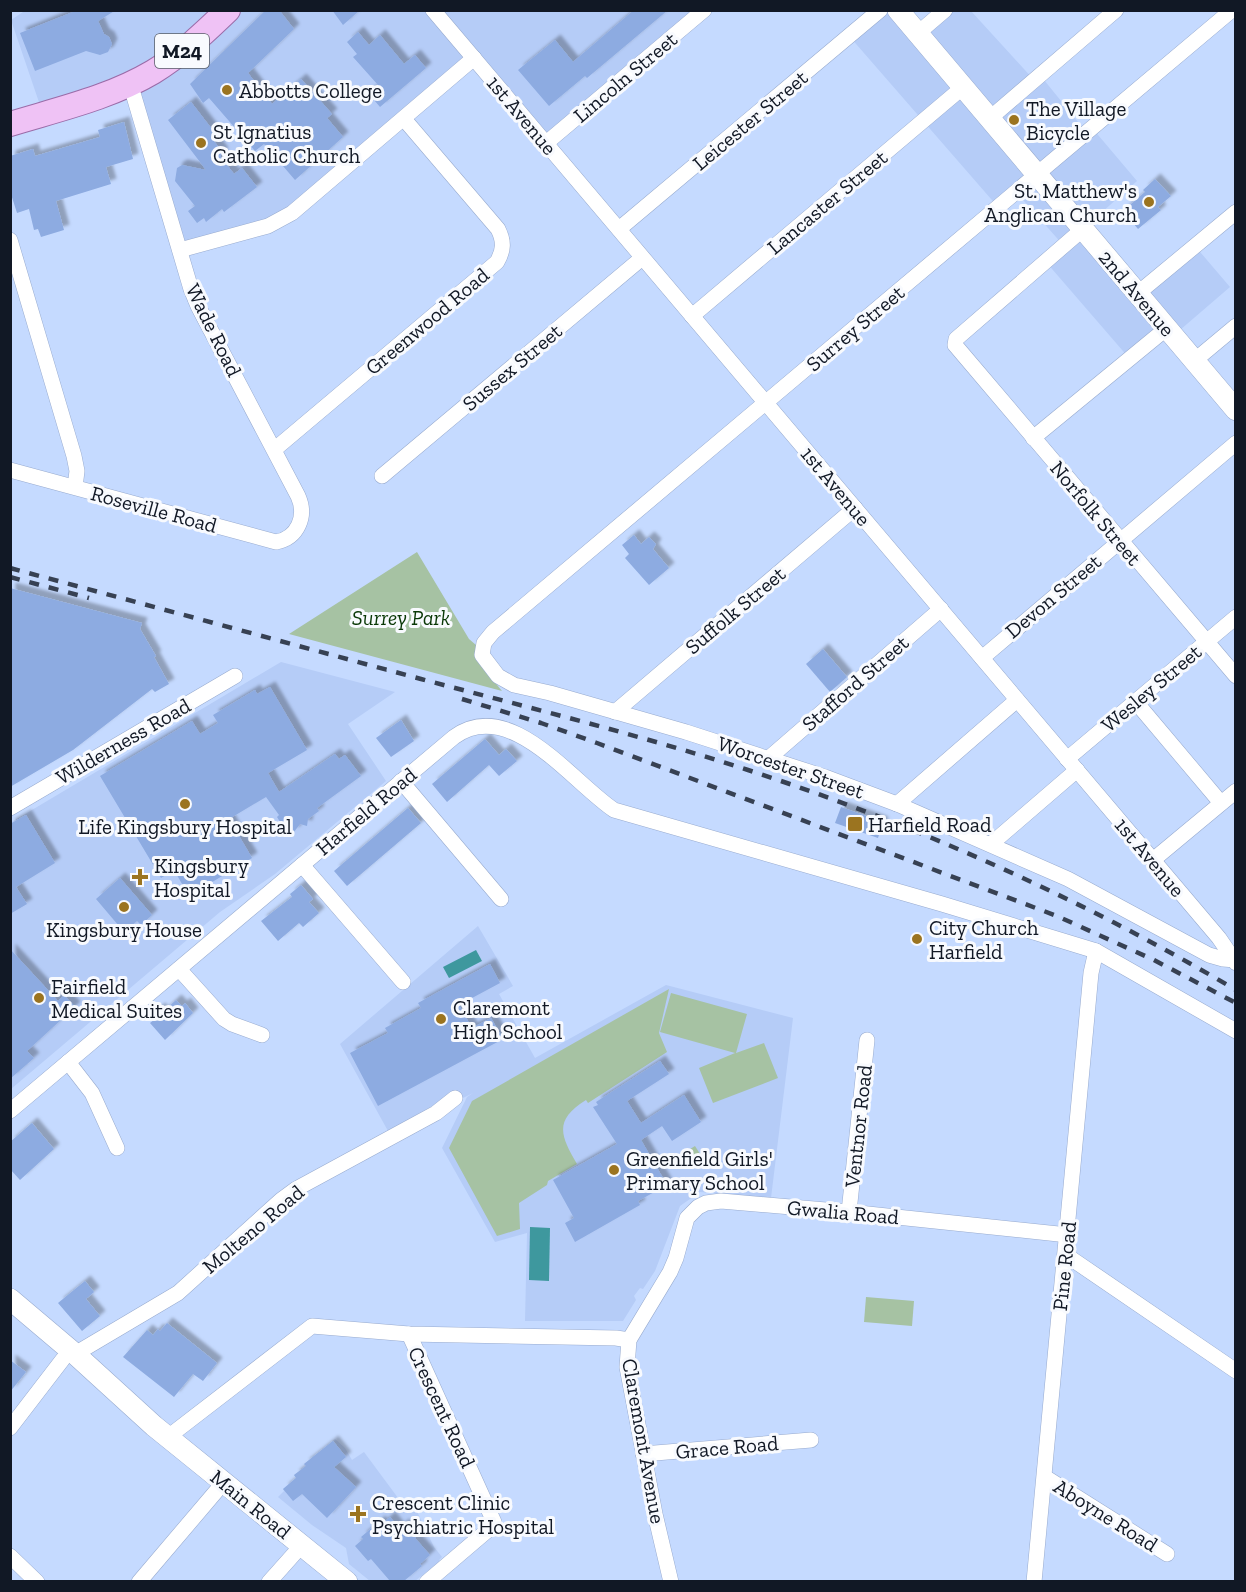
<svg xmlns="http://www.w3.org/2000/svg" width="1246" height="1592" viewBox="0 0 1246 1592" font-family="'Zilla Slab',serif">
<style>
.built{fill:#b5ccf7}
.green{fill:#a6c2a3}
.water{fill:#3e989e}
.building{fill:#8dabe1;filter:url(#shadow)}
.lines{fill:none;stroke-linecap:round;stroke-linejoin:round}
.street-casing{stroke:#98abcf;stroke-width:16}
.secondary-casing{stroke:#98abcf;stroke-width:22}
.primary-casing{stroke:#9a6ca8;stroke-width:26}
.street{stroke:#fff;stroke-width:15}
.secondary{stroke:#fff;stroke-width:21}
.primary{stroke:#efc2f5;stroke-width:24}
.rail{stroke:#374153;stroke-width:4.5;stroke-dasharray:10 10;stroke-linecap:butt}
.poi-dot{fill:#9b7420;stroke:#f8fafe;stroke-width:2}
.labels{text-anchor:middle;dominant-baseline:central;stroke-width:6;stroke-linejoin:round;paint-order:stroke}
.shield{fill:#f8fafe;stroke:#565c66;stroke-width:1.5}
.shield-label{font-size:20px;font-weight:bold;fill:#111825}
.street-label{font-size:21px;fill:#111825;stroke:#f8fafe}
.poi-label{font-size:21px;fill:#111825;stroke:#f8fafe;text-anchor:start}
.park-label{font-size:21px;font-style:italic;fill:#093806;stroke:#f8fafe}
</style>
<defs>
<filter id="shadow"><feDropShadow dx="5.5" dy="-5.5" stdDeviation="1.5" flood-color="#0004"/></filter>
</defs>
<rect width="100%" height="100%" fill="#c5daff"/>
<g class="built">
<polygon points="26,10 704,11 545,144 473,59 292,213 180,250 130,84 43,114 11,20"/>
<polygon points="880,11 898,11 917,33 945,11 971,11 1034,80 1040,75 1087,133 1093,129 1137,181 1083,229 1137,294 1195,246 1230,287 1173,336 1167,329 1129,358 1046,262 1064,246 1016,192 998,207 850,37"/>
<polygon points="281,662 395,692 348,724 386,781 275,874 220,912 11,1089 10,823"/>
<polygon points="478,926 513,986 499,994 535,1058 666,985 793,1018 771,1198 700,1192 680,1206 655,1271 643,1289 640,1288 634,1296 636,1300 623,1321 525,1321 527,1233 495,1242 442,1148 467,1097 473,1093 459,1100 451,1095 388,1131 340,1044"/>
<polygon points="335,1439 345,1448 352,1460 364,1452 404,1506 412,1501 434,1547 442,1557 439,1560 440,1561 415,1581 370,1581 349,1564 346,1548 312,1525 278,1497 284,1491 283,1489 296,1478 294,1475 305,1466 304,1464"/>
</g>
<g class="green">
<polygon points="417,552 469,639 476,645 480,664 502,691 289,634"/>
<path d="M669 989 659 1033 667 1052 588 1103 586 1100C554 1120 560 1135 577 1164L548 1181 547 1185 519 1203 520 1229 497 1236 449 1148 472 1101Z"/>
<polygon points="671,993 747,1014 736,1053 764,1043 778,1078 713,1103 699,1068 735,1053 660,1032"/>
<polygon points="695,1146 702,1157 689,1165 682,1154"/>
<polygon points="866,1297 914,1301 912,1326 864,1322"/>
</g>
<g class="water">
<polygon points="476,950 482,961 449,978 443,967"/>
<polygon points="530,1227 550,1228 549,1281 529,1280"/>
</g>
<g class="building">
<polygon points="78,10 116,10 98,21 104,34 109,37 112,44 108,52 100,55 86,51 35,71 20,33"/>
<polygon points="266,10 279,10 294,29 248,73 272,104 301,79 332,114 327,118 343,137 295,180 264,144 255,151 209,98 203,103 190,84"/>
<polygon points="332,10 360,10 343,25"/>
<polygon points="634,10 668,10 587,78 585,76 549,106 518,70 555,40 573,62"/>
<polygon points="358,32 369,45 380,35 404,64 415,55 426,68 380,107 368,93 378,85 353,57 357,54 347,42"/>
<polygon points="191,102 218,137 214,141 223,153 220,156 234,174 242,168 257,187 224,212 222,209 206,222 204,218 197,223 188,211 195,206 175,181 177,168 182,165 206,170 168,120"/>
<polygon points="124,122 133,159 106,167 111,184 56,201 64,230 41,237 38,229 34,230 29,209 17,213 10,191 10,156 33,149 35,156 100,137 98,130"/>
<polygon points="1155,179 1171,196 1158,207 1161,210 1138,229 1123,211 1145,192 1143,190"/>
<polygon points="634,535 641,544 649,537 656,544 653,549 669,568 649,585 625,558 629,554 622,545"/>
<polygon points="10,588 142,623 140,629 156,656 154,657 169,684 155,692 152,689 73,750 10,787"/>
<polygon points="823,649 847,677 830,692 806,664"/>
<polygon points="270,687 307,750 268,773 279,792 335,754 339,759 345,755 361,776 317,808 319,811 308,819 307,826 300,824 294,832 285,830 277,817 279,815 266,797 229,819 252,858 189,896 174,870 161,878 100,776 192,721 200,734 218,723 213,715 255,690 257,694"/>
<polygon points="401,720 414,741 391,757 376,738"/>
<polygon points="485,739 499,755 506,749 517,761 499,776 489,765 447,802 432,784"/>
<polygon points="841,807 883,822 878,838 835,823"/>
<polygon points="408,808 421,823 347,886 334,871"/>
<polygon points="26,815 55,863 16,887 27,904 10,914 10,824"/>
<polygon points="120,878 152,915 141,925 137,921 124,932 96,899"/>
<polygon points="301,885 313,899 309,902 319,913 303,927 299,923 278,941 261,921 292,897 290,894"/>
<polygon points="10,949 58,1001 64,995 75,1007 27,1051 34,1058 10,1079"/>
<polygon points="490,964 500,983 459,1005 472,1028 491,1018 503,1039 378,1106 350,1053 388,1033 385,1028 421,1008 418,1003"/>
<polygon points="176,1000 182,1006 185,1003 193,1013 165,1040 150,1023 155,1019 151,1015 160,1008 163,1012"/>
<polygon points="660,1061 669,1074 627,1101 641,1123 684,1095 701,1122 672,1141 662,1126 641,1140 667,1185 638,1201 640,1205 575,1242 565,1223 574,1218 553,1180 617,1144 593,1107 598,1105 596,1102"/>
<polygon points="32,1123 54,1149 20,1180 10,1169 10,1142"/>
<polygon points="85,1281 94,1292 86,1299 100,1316 82,1331 58,1303"/>
<polygon points="167,1323 217,1363 203,1381 193,1374 174,1397 123,1357 147,1330 153,1335 158,1329 160,1331"/>
<polygon points="10,1360 26,1372 10,1392"/>
<polygon points="333,1441 346,1457 334,1467 356,1487 327,1518 302,1494 293,1501 283,1489 296,1478 294,1475 306,1466 304,1464"/>
<polygon points="390,1517 399,1528 404,1524 406,1527 409,1525 418,1535 415,1538 430,1555 420,1564 422,1566 404,1581 390,1581 371,1559 368,1561 355,1546 363,1539 361,1537 380,1521 382,1524"/>
</g>
<g class="lines">
<g class="street-casing">
<g id="street">
<polyline points="433,10 1219,938 1236,963"/>
<polyline points="1232,10 493,632 484,643 482,655 498,676 514,685 550,693 686,732 825,777 897,804 1068,879 1209,955 1223,959 1236,960"/>
<polyline points="917,34 945,10"/>
<polyline points="989,119 1116,10"/>
<polyline points="545,144 704,10"/>
<polyline points="619,229 880,10"/>
<polyline points="1083,229 956,339 955,345 1236,676"/>
<polyline points="10,240 74,456 77,471 75,487"/>
<polyline points="180,250 268,226 292,213 474,58"/>
<polyline points="1137,294 1236,212"/>
<polyline points="692,316 962,88"/>
<polyline points="1194,361 1236,326"/>
<polyline points="1033,438 1167,328"/>
<path d="M275 449 497 262C504 250 504 241 498 229L404 119"/>
<path d="M10 470 276 542C298 538 307 516 298 496L198 306 191 289 130 83"/>
<polyline points="382,476 642,258"/>
<polyline points="982,658 1236,443"/>
<polyline points="1135,701 1221,803"/>
<polyline points="615,712 855,508"/>
<polyline points="769,758 941,609"/>
<polyline points="1067,759 1236,617"/>
<polyline points="401,781 501,899"/>
<polyline points="897,804 1017,700"/>
<polyline points="10,808 235,676"/>
<polyline points="991,844 1077,770"/>
<polyline points="1153,860 1236,791"/>
<polyline points="302,865 403,982"/>
<polyline points="179,969 224,1019 232,1024 262,1035"/>
<polyline points="68,1062 92,1093 117,1148"/>
<path d="M10 1111 454 737C510 696 572 782 614 810L942 904 1096 951 1236 1031"/>
<polyline points="849,1212 867,1040"/>
<polyline points="1066,1255 1236,1371"/>
<polyline points="409,1334 494,1522 488,1530 427,1582"/>
<polyline points="75,1354 178,1293 281,1200 296,1189 436,1113 455,1098"/>
<polyline points="10,1428 63,1359"/>
<polyline points="168,1437 312,1326 409,1334 616,1338 629,1340"/>
<polyline points="643,1454 811,1440"/>
<polyline points="1045,1477 1167,1554"/>
<polyline points="10,1556 37,1582"/>
<polyline points="139,1582 224,1482"/>
<polyline points="269,1582 302,1545"/>
<polyline points="671,1582 655,1514 627,1367 629,1340 670,1272 676,1258 687,1218 698,1207 706,1203 721,1201 849,1212 1068,1235"/>
<polyline points="1034,1582 1091,973 1096,951"/>
</g>
</g>
<g class="secondary-casing">
<g id="secondary">
<polyline points="898,10 1236,410"/>
<polyline points="10,1299 75,1354 154,1426 347,1582"/>
</g>
</g>
<g class="primary-casing">
<path id="primary" d="M10 124C59 109 109 98 153 72 181 55 204 33 228 10"/>
</g>
<use href="#street" class="street"/>
<use href="#secondary" class="secondary"/>
<use href="#primary" class="primary"/>
<g class="rail">
<path d="M10 568C147 605 284 642 421 679 530 708 640 735 748 770 917 825 1082 899 1236 990"/>
<polyline points="10,577 89,598"/>
<polyline points="462,699 541,723 597,743 1057,916 1154,960 1236,1003"/>
</g>
</g>
<g class="poi-dot">
<circle cx="227" cy="90" r="6"/>
<circle cx="1014" cy="120" r="6"/>
<circle cx="201" cy="143" r="6"/>
<circle cx="1149" cy="202" r="6"/>
<circle cx="185" cy="804" r="6"/>
<rect x="847" y="816" width="16" height="16" rx="3"/>
<path d="M137 868h6v6h6v6h-6v6h-6v-6h-6v-6h6z"/>
<circle cx="124" cy="907" r="6"/>
<circle cx="917" cy="939" r="6"/>
<circle cx="39" cy="998" r="6"/>
<circle cx="441" cy="1019" r="6"/>
<circle cx="614" cy="1170" r="6"/>
<path d="M355 1505h6v6h6v6h-6v6h-6v-6h-6v-6h6z"/>
</g>
<g class="labels">
<rect class="shield" x="155" y="34" width="54" height="34" rx="4.5"/>
<g class="shield-label">
<text x="182" y="51">M24</text>
</g>
<g class="street-label">
<text transform="translate(625 77) rotate(-40)">Lincoln Street</text>
<text transform="translate(522 115) rotate(50)">1st Avenue</text>
<text transform="translate(750 120) rotate(-40)">Leicester Street</text>
<text transform="translate(827 202) rotate(-40)">Lancaster Street</text>
<text transform="translate(1137 293) rotate(50)">2nd Avenue</text>
<text transform="translate(427 321) rotate(-40)">Greenwood Road</text>
<text transform="translate(855 328) rotate(-40)">Surrey Street</text>
<text transform="translate(214 330) rotate(64)">Wade Road</text>
<text transform="translate(512 367) rotate(-40)">Sussex Street</text>
<text transform="translate(836 486) rotate(50)">1st Avenue</text>
<text transform="translate(154 509) rotate(15)">Roseville Road</text>
<text transform="translate(1096 513) rotate(50)">Norfolk Street</text>
<text transform="translate(1053 596) rotate(-40)">Devon Street</text>
<text transform="translate(735 610) rotate(-40)">Suffolk Street</text>
<text transform="translate(855 683) rotate(-41)">Stafford Street</text>
<text transform="translate(1151 688) rotate(-40)">Wesley Street</text>
<text transform="translate(123 741) rotate(-30)">Wilderness Road</text>
<text transform="translate(791 767) rotate(19)">Worcester Street</text>
<text transform="translate(366 811) rotate(-40)">Harfield Road</text>
<text transform="translate(1150 857) rotate(50)">1st Avenue</text>
<text transform="translate(858 1126) rotate(-84)">Ventnor Road</text>
<text transform="translate(843 1212) rotate(5)">Gwalia Road</text>
<text transform="translate(253 1229) rotate(-40)">Molteno Road</text>
<text transform="translate(1064 1266) rotate(-84)">Pine Road</text>
<text transform="translate(442 1407) rotate(65)">Crescent Road</text>
<text transform="translate(644 1441) rotate(80)">Claremont Avenue</text>
<text transform="translate(727 1447) rotate(-5)">Grace Road</text>
<text transform="translate(251 1504) rotate(39)">Main Road</text>
<text transform="translate(1106 1515) rotate(32)">Aboyne Road</text>
</g>
<g class="poi-label">
<text x="239" y="90">Abbotts College</text>
<text x="1026" y="108">The Village<tspan x="1026" dy="24">Bicycle</tspan></text>
<text x="213" y="131">St Ignatius<tspan x="213" dy="24">Catholic Church</tspan></text>
<text x="1137" y="190" text-anchor="end">St. Matthew's<tspan x="1137" dy="24">Anglican Church</tspan></text>
<text x="868" y="824">Harfield Road</text>
<text x="185" y="826" text-anchor="middle">Life Kingsbury Hospital</text>
<text x="154" y="865">Kingsbury<tspan x="154" dy="24">Hospital</tspan></text>
<text x="929" y="927">City Church<tspan x="929" dy="24">Harfield</tspan></text>
<text x="124" y="929" text-anchor="middle">Kingsbury House</text>
<text x="51" y="986">Fairfield<tspan x="51" dy="24">Medical Suites</tspan></text>
<text x="453" y="1007">Claremont<tspan x="453" dy="24">High School</tspan></text>
<text x="626" y="1158">Greenfield Girls'<tspan x="626" dy="24">Primary School</tspan></text>
<text x="372" y="1502">Crescent Clinic<tspan x="372" dy="24">Psychiatric Hospital</tspan></text>
</g>
<g class="park-label">
<text x="401" y="617">Surrey Park</text>
</g>
</g>
<rect width="1246" height="1592" fill="none" stroke="#111825" stroke-width="24"/>
</svg>
